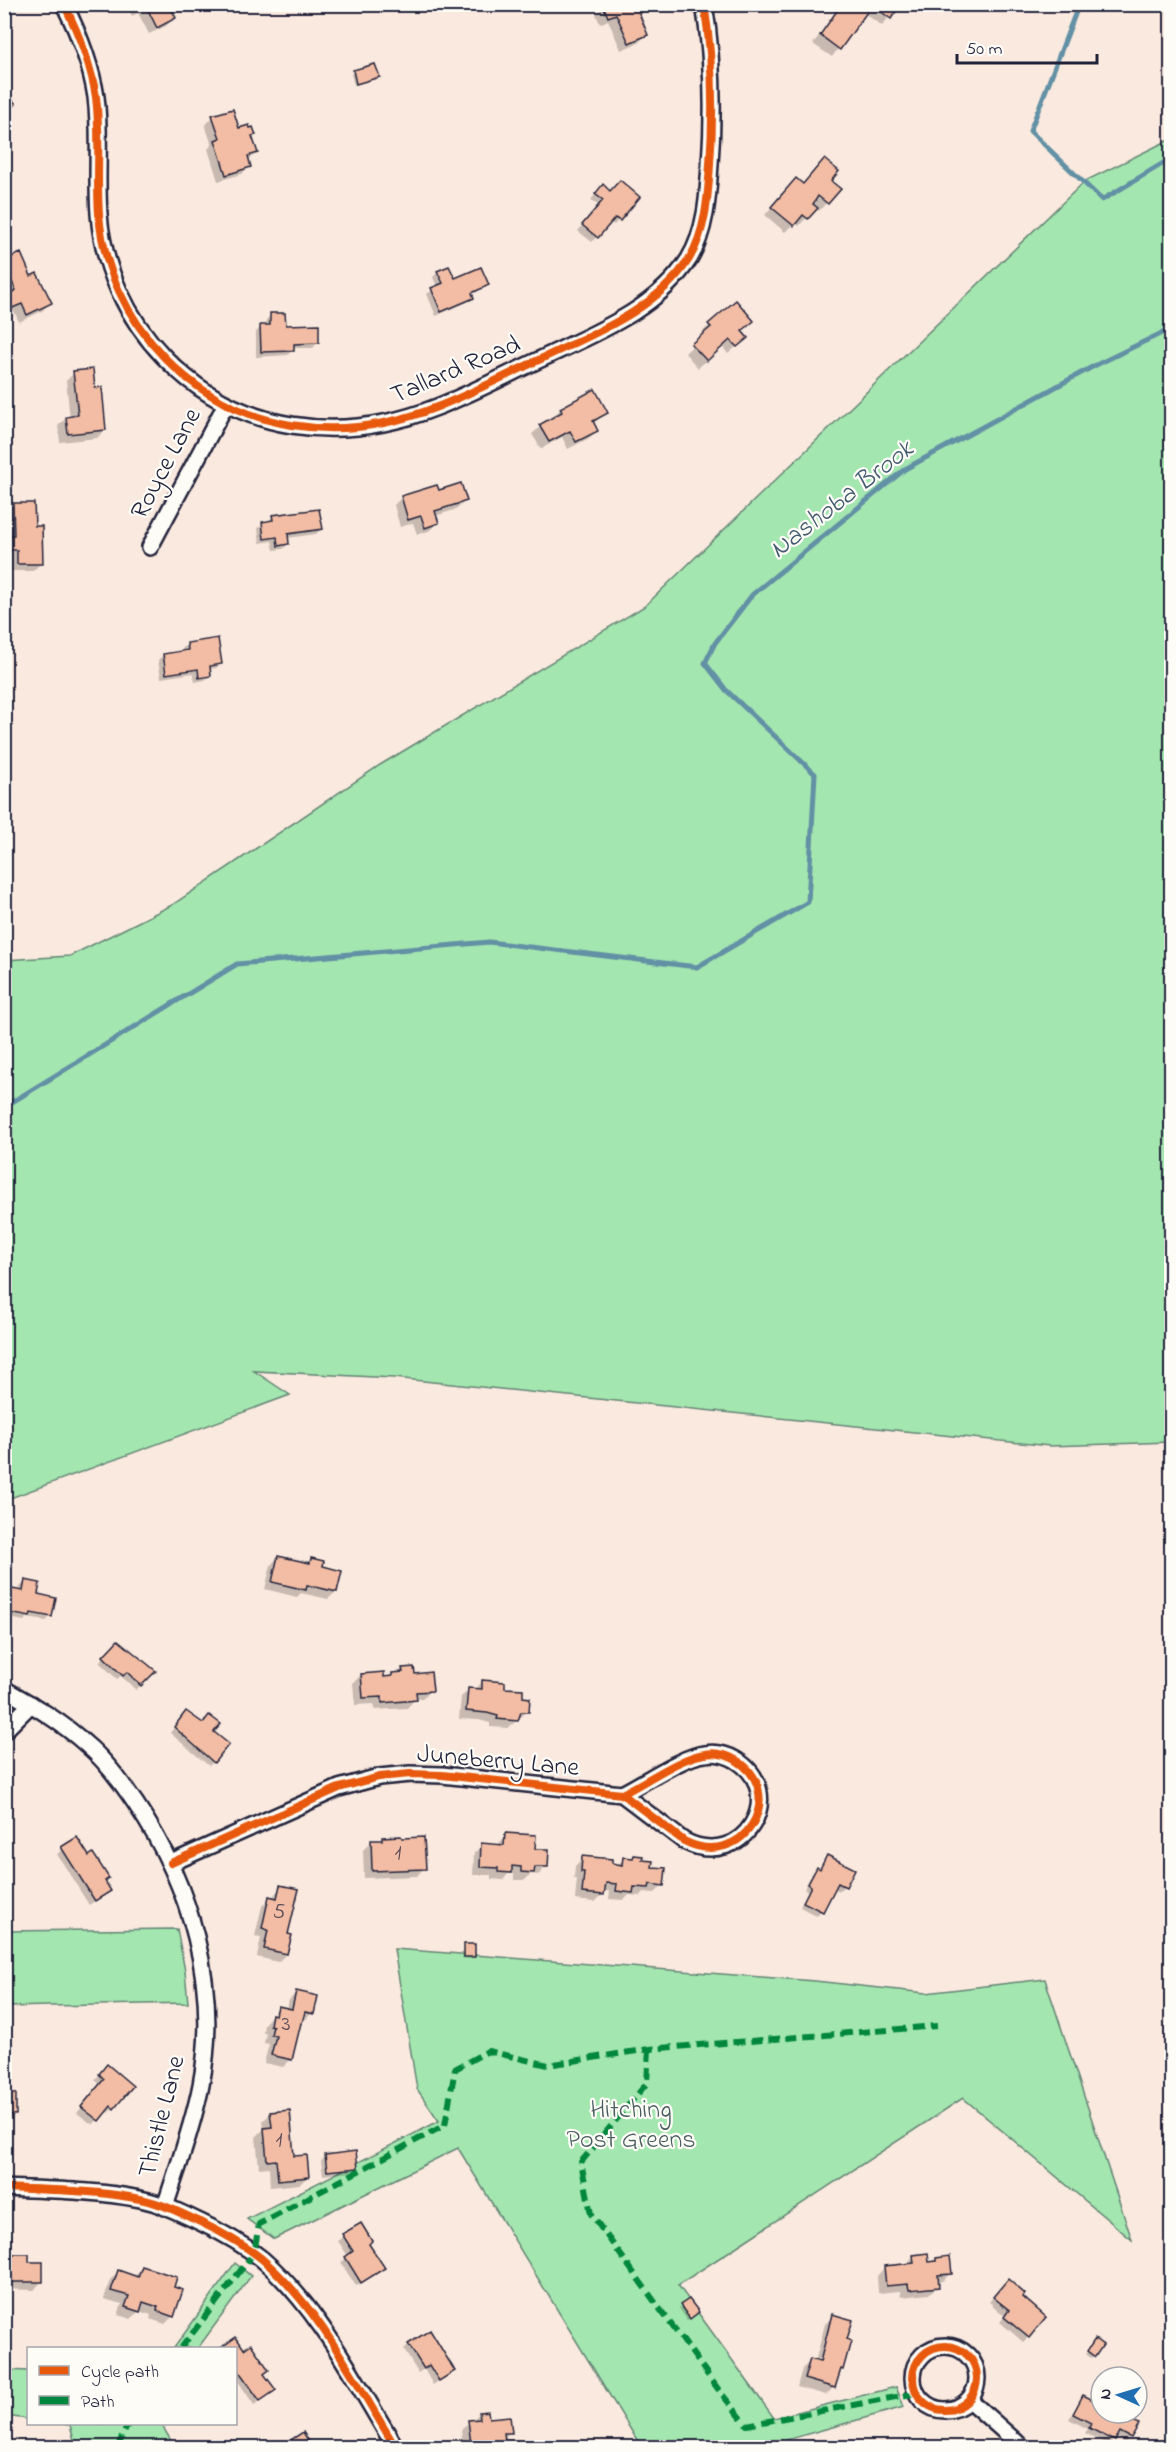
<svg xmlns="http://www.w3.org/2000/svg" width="1176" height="2452" viewBox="0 0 1176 2452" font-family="'Indie Flower',sans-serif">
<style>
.green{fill:#a4e6af;stroke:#638475;stroke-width:1.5}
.shadow{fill:#0003}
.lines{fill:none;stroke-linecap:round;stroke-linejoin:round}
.stream{stroke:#6290a5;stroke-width:5}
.building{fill:#f2bda4;stroke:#22223b;stroke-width:1.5}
.street-casing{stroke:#22223b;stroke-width:20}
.street{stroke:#fdfcf7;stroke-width:15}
.quiet{stroke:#00873e;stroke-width:6;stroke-dasharray:12 6;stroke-linecap:butt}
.cycleway-casing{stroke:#fdfcf7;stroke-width:11}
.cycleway{stroke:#e8590c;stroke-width:8}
.labels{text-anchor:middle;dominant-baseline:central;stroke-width:4.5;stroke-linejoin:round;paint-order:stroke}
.number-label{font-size:22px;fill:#564955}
.street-label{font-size:26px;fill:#22223b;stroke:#fdfcf7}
.park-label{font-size:26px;fill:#495d5e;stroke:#fdfcf7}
.water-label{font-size:27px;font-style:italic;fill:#425970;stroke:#fdfcf7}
</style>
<rect width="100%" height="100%" fill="#fae9de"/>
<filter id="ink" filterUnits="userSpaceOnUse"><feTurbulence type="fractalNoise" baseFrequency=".0167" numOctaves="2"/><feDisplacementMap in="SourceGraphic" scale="12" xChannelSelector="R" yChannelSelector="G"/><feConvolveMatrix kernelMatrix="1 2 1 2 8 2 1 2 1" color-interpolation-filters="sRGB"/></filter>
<g filter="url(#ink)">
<g class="green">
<polygon points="1171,139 1171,1442 1050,1446 394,1378 254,1371 290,1395 5,1500 5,960 70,956 172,905 380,765 645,606 1085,181"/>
<polygon points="177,1929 185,1971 188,2003 5,2007 5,1931"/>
<polygon points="394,1949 815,1981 926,1993 1045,1979 1132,2240 963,2098 678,2285 774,2418 896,2387 904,2407 786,2440 788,2447 642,2448 458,2148 274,2239 247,2219 439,2121 417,2089"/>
<polygon points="235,2263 251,2276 198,2348 174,2348"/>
<polygon points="5,2370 28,2371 28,2419 5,2416"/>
<polygon points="63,2424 161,2424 175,2447 76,2447 70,2425"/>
</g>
<g class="shadow">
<polygon points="126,4 167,4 174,18 166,26 149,34 138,13 132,16"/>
<polygon points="602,4 641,4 643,10 638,15 646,35 638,43 621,50 608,20 600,24 596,14 603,7"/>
<polygon points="846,4 899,4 882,26 864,13 832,57 813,44 834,14"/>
<polygon points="374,65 378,76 376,78 354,85 351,74 353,72"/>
<polygon points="213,117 238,130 254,134 251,137 256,153 248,161 249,166 242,174 218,181 208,149 212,145 205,125"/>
<polygon points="824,161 829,181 839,189 819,211 815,208 799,226 795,222 785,232 765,215 788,188 802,185"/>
<polygon points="598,191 638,197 614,225 610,222 592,242 578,231 599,206 591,200"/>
<polygon points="4,262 31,278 50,303 42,311 19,322 14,311 4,315 5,297 7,296 4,290"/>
<polygon points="438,272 454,280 487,285 471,295 472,297 467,302 436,316 427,294 437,287 433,277"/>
<polygon points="736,302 740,332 738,345 728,354 722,346 698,368 685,353 704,335 701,333"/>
<polygon points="271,315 284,326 318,342 313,348 293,348 288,355 256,357 256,332 261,327 266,327 266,320"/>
<polygon points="74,373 94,390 105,430 97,438 60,442 58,426 66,418 70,418 66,381"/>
<polygon points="561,409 606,413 593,424 597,430 589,438 568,449 562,437 541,449 532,434"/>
<polygon points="438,492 465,501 457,509 435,516 437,523 429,531 417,534 413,523 400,527 394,505 402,497"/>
<polygon points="14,504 33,528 41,563 33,571 10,571 10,557 4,557 6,512"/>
<polygon points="273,517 321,529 316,534 287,538 288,544 283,549 274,550 272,541 260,543 258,528"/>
<polygon points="187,644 221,663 216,668 209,669 210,675 205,680 195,682 193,673 161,678 158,660 163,655 183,652 182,649"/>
<polygon points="278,1557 307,1564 311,1560 321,1567 336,1592 328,1599 301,1593 297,1597 265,1589 271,1565"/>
<polygon points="25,1582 51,1616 46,1621 27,1618 24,1621 4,1617 4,1592 7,1590 19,1592 20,1587"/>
<polygon points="119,1642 153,1672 136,1690 121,1676 117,1679 99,1662"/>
<polygon points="403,1669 431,1690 423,1698 415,1699 407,1708 375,1710 374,1704 355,1705 353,1683 361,1675 389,1678"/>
<polygon points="483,1681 521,1699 528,1711 508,1728 490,1727 490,1723 479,1720 459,1719 461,1697 469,1690 474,1690"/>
<polygon points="181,1718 202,1725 212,1733 213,1762 209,1766 170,1733"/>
<polygon points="506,1835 534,1850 546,1867 538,1875 531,1874 525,1880 514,1880 514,1874 508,1874 503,1880 491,1879 491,1875 473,1875 474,1853 482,1845 497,1846"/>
<polygon points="383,1838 424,1868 417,1876 364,1878 363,1850 371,1842 379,1842"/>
<polygon points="76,1839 103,1882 104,1895 89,1905 57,1854"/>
<polygon points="828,1856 844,1886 839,1891 834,1888 817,1916 800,1907 808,1891 804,1889 812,1873 817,1868 819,1869"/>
<polygon points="583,1858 617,1865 624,1859 641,1862 651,1868 663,1885 655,1893 644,1892 640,1896 629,1895 624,1900 609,1899 610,1891 603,1891 603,1894 595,1902 575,1900 577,1879 574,1879 575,1866"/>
<polygon points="281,1886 287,1935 286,1954 278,1962 257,1957 261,1937 255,1936 262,1906 272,1898"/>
<polygon points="465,1945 473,1957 471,1959 462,1958"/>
<polygon points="296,1993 312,2013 304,2021 302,2021 291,2059 283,2067 264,2063 269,2044 264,2043 266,2033 263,2033 264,2024 279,2007 287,2009 289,2000"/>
<polygon points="102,2071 113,2108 108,2113 105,2110 93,2125 77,2113 101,2085 95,2080"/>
<polygon points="4,2095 14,2114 9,2119 4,2119"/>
<polygon points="271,2113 293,2158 308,2176 300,2184 270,2187 269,2167 259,2168 256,2137 264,2129 263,2121"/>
<polygon points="326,2156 356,2167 351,2172 323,2175 321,2161"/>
<polygon points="343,2236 378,2272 356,2286 341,2263 348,2256 338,2241"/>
<polygon points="4,2256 41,2282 34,2290 4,2289"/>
<polygon points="914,2256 928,2264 936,2259 950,2273 943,2281 937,2282 937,2286 929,2294 901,2297 900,2291 878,2293 877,2276 884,2268 906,2264"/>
<polygon points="142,2267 172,2288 173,2316 165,2324 150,2319 151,2315 139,2311 131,2319 118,2315 122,2304 104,2299 110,2280 118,2272 134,2277"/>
<polygon points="1003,2286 1020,2297 1028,2337 1023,2342 1000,2322 1005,2316 989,2302"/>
<polygon points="688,2301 697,2312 687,2320 679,2308"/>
<polygon points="833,2316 845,2341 842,2369 838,2373 834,2387 826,2395 797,2387 802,2369 810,2361 815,2362 825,2324"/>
<polygon points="236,2339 263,2374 269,2394 254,2405 236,2378 236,2348 222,2348"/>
<polygon points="1093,2343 1093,2356 1091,2358 1086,2354"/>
<polygon points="409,2345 453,2371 433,2385 424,2369 418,2373 404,2350"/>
<polygon points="1083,2396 1101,2409 1101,2413 1110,2413 1130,2437 1125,2442 1115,2437 1109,2445 1085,2433 1088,2429 1069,2419"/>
<polygon points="479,2414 510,2432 503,2439 505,2448 463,2448 461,2430"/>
</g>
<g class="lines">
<g class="stream">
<polyline points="1079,4 1030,131 1102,200 1172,158"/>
<polyline points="4,1107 237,964 489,942 697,967 808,902 815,774 726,690 705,663 715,643 752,595 905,469 1094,366 1168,330 1172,330"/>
</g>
</g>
<g class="building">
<polygon points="138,4 169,4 176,18 157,28 146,6 140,9"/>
<polygon points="642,4 645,10 639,13 648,35 629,43 616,14 608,17 603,5"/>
<polygon points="847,4 901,4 891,19 872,5 840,50 820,35 841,5 845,7"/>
<polygon points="375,64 380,77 356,84 353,70"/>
<polygon points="4,91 16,104 4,114"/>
<polygon points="233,109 239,128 249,125 250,128 253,127 256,135 252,136 258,153 248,156 251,167 226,175 215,140 220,138 212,115"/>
<polygon points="824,159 839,171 831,181 841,189 828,204 818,196 813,204 818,208 808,219 803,215 794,226 771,207 796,178 803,184"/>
<polygon points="620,180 640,197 620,221 615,218 598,238 582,225 603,200 595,194 603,184 610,191"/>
<polygon points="21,253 31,276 37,273 52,303 27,315 22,304 10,309 4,297 16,290 4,266 4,260"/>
<polygon points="449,266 455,278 481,267 489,285 472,293 474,298 441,312 431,288 443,283 437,271"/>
<polygon points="736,300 754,321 742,331 748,338 737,347 730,340 707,361 691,344 711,327 708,324"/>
<polygon points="270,313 285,313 286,325 319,324 319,343 294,344 294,351 261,352 260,325 270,325"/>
<polygon points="93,369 95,388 102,387 106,430 68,434 66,417 78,415 73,371"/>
<polygon points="595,389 608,413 593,421 598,431 576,442 570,431 549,442 539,425 562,412 560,408"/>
<polygon points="461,483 467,501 435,511 439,523 425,528 421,516 408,520 401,496 437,485 439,490"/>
<polygon points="13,503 34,503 35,526 42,526 43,564 17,564 17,550 4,550 4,535 14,535"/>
<polygon points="319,509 323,529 288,534 289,544 278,546 277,537 264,539 262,522 273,520 272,515"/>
<polygon points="218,638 222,664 210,666 211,676 199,678 198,669 166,674 163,654 188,650 187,643"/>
<polygon points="278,1556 310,1563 311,1558 324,1561 323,1566 342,1571 337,1592 307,1585 306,1590 272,1582"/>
<polygon points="25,1580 40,1583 38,1594 56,1598 52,1617 31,1613 30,1617 4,1612 6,1588 23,1591"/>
<polygon points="118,1640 156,1671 141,1686 127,1672 123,1676 103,1656"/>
<polygon points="414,1667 415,1674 431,1672 433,1691 416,1692 417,1700 382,1703 382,1697 363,1698 361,1674 384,1672 384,1677 392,1676 392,1673 403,1672 402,1668"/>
<polygon points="482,1680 505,1682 505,1688 523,1689 523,1697 530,1698 529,1712 521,1712 518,1721 497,1719 498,1716 487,1713 466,1711 468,1688 482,1689"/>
<polygon points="186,1711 203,1723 209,1715 221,1724 214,1732 229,1744 214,1763 174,1727"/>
<polygon points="505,1833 536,1835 535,1849 549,1849 548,1867 535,1867 534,1873 521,1872 521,1867 512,1866 512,1873 498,1872 498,1868 480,1867 481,1843 504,1845"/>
<polygon points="401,1836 402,1838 424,1837 426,1869 372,1871 371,1840 382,1840 382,1837"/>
<polygon points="77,1837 89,1856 93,1853 109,1878 105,1881 111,1891 95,1901 61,1847"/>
<polygon points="634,1855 643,1856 642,1860 653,1861 652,1867 666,1868 664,1886 650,1884 649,1888 634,1887 633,1893 616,1891 617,1884 606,1883 604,1895 582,1893 584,1872 581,1872 582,1856 612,1859 612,1863 622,1865 623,1857 633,1858"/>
<polygon points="827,1855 855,1869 846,1887 838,1883 823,1912 803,1902 811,1886 808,1884 817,1867 820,1869"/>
<polygon points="280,1885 299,1889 288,1934 292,1935 287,1954 264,1949 268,1930 262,1928 269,1896 277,1898"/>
<rect x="464" y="1944" width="11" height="13"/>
<polygon points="296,1991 318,1996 314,2014 305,2012 302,2023 301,2023 292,2060 271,2055 276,2036 271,2035 273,2026 270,2025 272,2014 276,2015 278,2006 292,2009"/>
<polygon points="107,2064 133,2086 114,2109 111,2106 99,2121 81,2107 104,2079 99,2074"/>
<polygon points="4,2093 16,2094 16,2115 4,2114"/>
<polygon points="290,2110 294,2156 307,2155 309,2177 278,2180 276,2160 267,2161 264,2128 272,2127 270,2112"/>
<polygon points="356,2151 358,2168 327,2171 325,2155"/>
<polygon points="361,2223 372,2241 369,2244 385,2268 361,2283 345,2257 353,2251 342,2234"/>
<polygon points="928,2253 929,2262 936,2261 936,2258 950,2256 952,2274 938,2275 939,2287 909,2290 908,2284 886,2286 884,2266 914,2263 913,2255"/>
<polygon points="4,2254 29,2254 29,2262 43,2262 43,2282 4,2282"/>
<polygon points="142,2266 177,2277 174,2287 183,2290 174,2317 157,2311 158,2307 143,2302 140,2312 125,2307 129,2296 111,2291 118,2270 138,2277"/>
<polygon points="1008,2279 1025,2294 1023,2297 1046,2317 1029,2338 1004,2317 1009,2310 993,2297"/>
<polygon points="689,2299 699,2312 690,2319 680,2305"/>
<polygon points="832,2314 853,2320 847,2339 851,2341 843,2370 841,2369 835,2388 804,2379 810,2359 820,2362"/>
<polygon points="430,2330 455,2371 439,2381 429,2365 424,2369 408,2344"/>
<polygon points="236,2337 244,2349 251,2344 269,2370 264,2374 276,2390 260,2401 236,2367 236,2348 222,2347"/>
<polygon points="1095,2339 1103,2345 1095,2357 1087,2351"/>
<polygon points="1083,2395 1101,2404 1101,2413 1112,2413 1139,2424 1131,2438 1120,2432 1115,2441 1089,2428 1091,2423 1073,2414"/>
<polygon points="488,2411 489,2418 510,2416 512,2433 504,2433 506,2448 484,2448 483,2442 471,2444 468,2420 480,2419 479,2412"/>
<polygon points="303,2432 313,2448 289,2448 286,2443"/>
</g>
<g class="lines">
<g class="street-casing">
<g id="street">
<path d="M64 4C79 34 91 64 96 97 101 136 96 175 99 214 103 267 127 319 164 357 238 434 341 445 437 407 473 393 508 374 543 358 595 333 656 310 689 259 706 231 708 196 710 164 714 110 713 58 704 4"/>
<polyline points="150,547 226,404"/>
<path d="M4 1689C33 1705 62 1722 87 1745 107 1762 122 1783 136 1804 191 1886 220 1986 201 2085 193 2126 178 2166 165 2207"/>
<polyline points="4,1731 31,1704"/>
<path d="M171 1863 339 1788 379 1777 410 1774 442 1775 622 1794 684 1841C744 1872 789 1792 736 1760 727 1755 716 1752 705 1754 683 1756 644 1783 622 1794"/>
<path d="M4 2188C50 2190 96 2190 140 2199 161 2203 181 2213 200 2222 221 2232 243 2244 262 2259 320 2309 356 2383 396 2448"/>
<circle cx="945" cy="2378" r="32"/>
<polyline points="969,2400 1023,2448"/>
</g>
</g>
<use href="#street" class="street"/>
<g class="quiet">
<polyline points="649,2049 647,2083 581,2162 591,2214 721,2393 747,2425 917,2393"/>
<polyline points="181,2348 254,2253 259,2224 445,2125 455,2069 488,2051 548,2065 649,2049 937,2026"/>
<polyline points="117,2448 128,2424"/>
</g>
<g class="cycleway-casing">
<g id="cycleway">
<path d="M64 4C79 34 91 64 96 97 101 136 96 175 99 214 103 267 127 319 164 357 238 434 341 445 437 407 473 393 508 374 543 358 595 333 656 310 689 259 706 231 708 196 710 164 714 110 713 58 704 4"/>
<path d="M171 1863 339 1788 379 1777 410 1774 442 1775 622 1794 684 1841C744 1872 789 1792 736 1760 727 1755 716 1752 705 1754 683 1756 644 1783 622 1794"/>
<path d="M4 2188C50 2190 96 2190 140 2199 161 2203 181 2213 200 2222 221 2232 243 2244 262 2259 320 2309 356 2383 396 2448"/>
<circle cx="945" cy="2378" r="32"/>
</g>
</g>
<use href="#cycleway" class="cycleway"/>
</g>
</g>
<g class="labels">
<g class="number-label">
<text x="398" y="1854">1</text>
<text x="279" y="1913">5</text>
<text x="286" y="2025">3</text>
<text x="279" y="2141">1</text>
</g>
<g class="street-label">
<text transform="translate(456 371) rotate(-23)">Tallard Road</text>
<text transform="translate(167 464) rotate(-62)">Royce Lane</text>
<text transform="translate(498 1762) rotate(5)">Juneberry Lane</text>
<text transform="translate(163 2117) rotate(-76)">Thistle Lane</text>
</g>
<g class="park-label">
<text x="631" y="2111">Hitching<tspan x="631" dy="30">Post Greens</tspan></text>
</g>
<g class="water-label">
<text transform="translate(842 500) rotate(-38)">Nashoba Brook</text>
</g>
</g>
<rect width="1176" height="2452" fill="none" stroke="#fdfcf7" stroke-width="24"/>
<rect x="12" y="12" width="1152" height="2428" fill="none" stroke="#22223b" stroke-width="2" filter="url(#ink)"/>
<rect x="27" y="2347" width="210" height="78" fill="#fdfcf7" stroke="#a5a5ac" stroke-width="1.5"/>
<rect x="39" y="2366" width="30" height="9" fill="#e8590c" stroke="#a5a5ac" stroke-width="1.5"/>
<text x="81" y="2377" font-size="18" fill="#22223b">Cycle path</text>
<rect x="39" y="2396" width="30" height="9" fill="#00873e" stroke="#a5a5ac" stroke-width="1.5"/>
<text x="81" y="2407" font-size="18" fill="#22223b">Path</text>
<g transform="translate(1119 2395) rotate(274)"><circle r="28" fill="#fdfcf7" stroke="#a5a5ac" stroke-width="1.5"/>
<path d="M0-4.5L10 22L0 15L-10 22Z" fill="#1f6fb2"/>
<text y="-9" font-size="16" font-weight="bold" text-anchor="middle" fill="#22223b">N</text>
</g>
<path d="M957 54v9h140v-9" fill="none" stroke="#22223b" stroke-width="3"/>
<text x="966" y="54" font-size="18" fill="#22223b" stroke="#fdfcf7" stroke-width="4.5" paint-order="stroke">50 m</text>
</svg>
